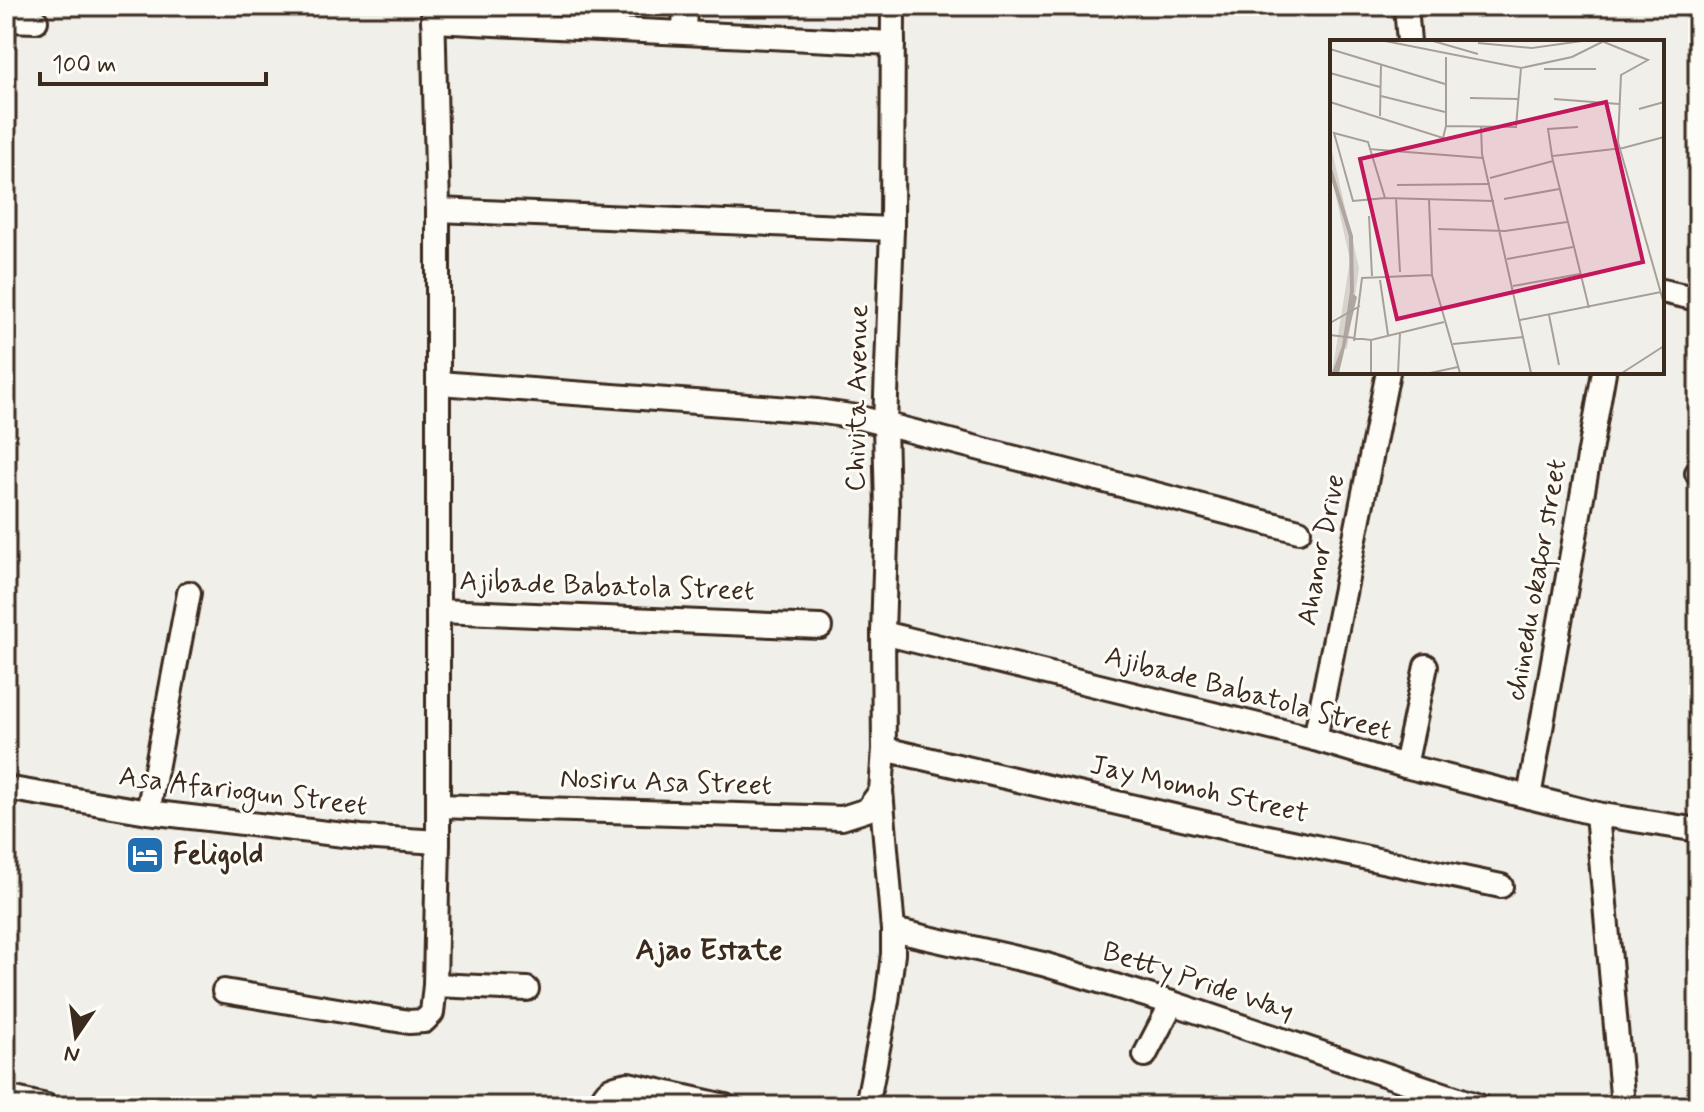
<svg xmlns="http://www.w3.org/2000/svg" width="1704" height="1112" viewBox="0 0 1704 1112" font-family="Mynerve,sans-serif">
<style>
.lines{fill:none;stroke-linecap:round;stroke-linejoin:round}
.minor-casing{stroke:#3b2a1e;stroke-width:28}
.minor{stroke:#fdfcf7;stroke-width:22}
.labels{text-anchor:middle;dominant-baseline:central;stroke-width:6;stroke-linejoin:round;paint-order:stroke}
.street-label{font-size:28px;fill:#3b2a1e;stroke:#fdfcf7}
.poi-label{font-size:28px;font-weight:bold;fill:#3b2a1e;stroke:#fdfcf7;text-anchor:start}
.neighbourhood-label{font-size:30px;font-weight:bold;fill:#3b2a1e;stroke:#fdfcf7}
.inset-river{fill:none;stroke:#aea69f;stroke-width:4}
.inset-road{fill:none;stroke:#a8a098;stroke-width:2}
.view{fill:#c2185b;fill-opacity:0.15;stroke:#c2185b;stroke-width:4}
.inset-edge{fill:none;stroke:#3b2a1e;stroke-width:4}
</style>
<rect width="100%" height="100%" fill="#f1efea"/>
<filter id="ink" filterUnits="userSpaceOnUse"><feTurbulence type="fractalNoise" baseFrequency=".0125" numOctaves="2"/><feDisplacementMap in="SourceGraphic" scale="16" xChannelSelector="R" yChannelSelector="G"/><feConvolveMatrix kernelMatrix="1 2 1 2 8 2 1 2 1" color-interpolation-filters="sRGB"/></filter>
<g filter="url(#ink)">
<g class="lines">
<g class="minor-casing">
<g id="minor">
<polyline points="1406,6 1409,42"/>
<polyline points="6,20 36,21"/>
<polyline points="433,21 893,43"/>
<polyline points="684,32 685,6"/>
<polyline points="438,210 892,229"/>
<polyline points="1662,291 1698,299"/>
<polyline points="439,383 817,411 857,417 1299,531"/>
<polyline points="1697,473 1698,473"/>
<polyline points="439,611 820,627"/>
<polyline points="883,633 1315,739 1405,766 1597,814"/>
<polyline points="1315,739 1388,372"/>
<polyline points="884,749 1230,829 1501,886"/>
<polyline points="1405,766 1426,666"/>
<polyline points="6,788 148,812 361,837 438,842 438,210 433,6"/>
<polyline points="1529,797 1604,372"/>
<polyline points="438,806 842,818 867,810 881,791"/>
<polyline points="148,812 189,593"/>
<polyline points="893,930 1043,964 1172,1003 1479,1106"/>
<polyline points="435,985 527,989"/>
<polyline points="224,991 409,1022 424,1021 432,1013 435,985 438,842"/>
<polyline points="1145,1055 1172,1003"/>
<polyline points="6,1097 46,1106"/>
<path d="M599 1106C606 1089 610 1087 628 1084L725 1106"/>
<polyline points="867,1106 887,1001 893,954 893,930 881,791 884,749 883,633 887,510 885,424 892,229 893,6"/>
<polyline points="1623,1106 1597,814 1698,830"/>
</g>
</g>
<use href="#minor" class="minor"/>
</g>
</g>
<defs>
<g id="hotel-square" transform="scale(2)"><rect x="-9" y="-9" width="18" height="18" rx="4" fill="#1f6fb2" stroke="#fdfcf7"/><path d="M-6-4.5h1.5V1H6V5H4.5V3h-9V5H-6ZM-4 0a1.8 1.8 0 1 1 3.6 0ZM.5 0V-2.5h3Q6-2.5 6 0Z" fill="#fff"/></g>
</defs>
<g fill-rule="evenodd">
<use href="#hotel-square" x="145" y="855"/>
</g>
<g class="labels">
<g class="street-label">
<text transform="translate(858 398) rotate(-89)">Chivita Avenue</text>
<text transform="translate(1322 550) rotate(-79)">Ahanor Drive</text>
<text transform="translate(1537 580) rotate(-80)">chinedu okafor street</text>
<text transform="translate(607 587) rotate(2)">Ajibade Babatola Street</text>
<text transform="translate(1248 694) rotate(15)">Ajibade Babatola Street</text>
<text transform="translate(666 783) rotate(2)">Nosiru Asa Street</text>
<text transform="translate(1199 790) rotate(13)">Jay Momoh Street</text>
<text transform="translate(243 792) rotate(7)">Asa Afariogun Street</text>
<text transform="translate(1198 982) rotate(18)">Betty Pride Way</text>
</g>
<g class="poi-label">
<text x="173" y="855">Feligold</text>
</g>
<g class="neighbourhood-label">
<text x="709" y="950">Ajao Estate</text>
</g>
</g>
<g transform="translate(1330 40)">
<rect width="334" height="334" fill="#f1efea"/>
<path d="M0 102 29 228 17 309 12 307 2 333 20 220 0 130Z" fill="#d7d2cc"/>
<path d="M20 251 27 257 9 333H2L12 306Z" fill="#aea69f"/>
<path class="inset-river" d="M0 129 21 196 22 253"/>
<path class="inset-road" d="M55 1 191 28 242 17 274 1M103 1 148 14M274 2 318 20 291 35 288 102 334 264M148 3 202 8 252 1M0 9 115 44M214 29H266M0 33 50 47M51 56 115 72M140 58 189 59M224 59 289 64M0 62 113 98 116 86 186 87 191 28M309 69 334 62M50 76 51 24M116 86V17M151 87 152 114 201 333M4 93 38 102 55 158 23 161ZM39 109 153 118M222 116 218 89 248 87M223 121 259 268M223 121 222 116 293 108 334 97M160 138 223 121M67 145 160 144M55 158 164 161M66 158 70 232M174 159 229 149M99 160 102 235 130 333M39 176 42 236M108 189 175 191 237 182M177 219 243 207M50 240 58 295M183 246 250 234M219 275 229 325M190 280 331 252M0 283 30 266M0 295 41 300 114 282M24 301 32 238 102 235M123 304 194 297M41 333V300M68 333 70 293M100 333 128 327M292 333 334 306"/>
<path class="view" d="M276 62 313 222 67 279 30 119Z"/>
<rect width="334" height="334" class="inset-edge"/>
</g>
<rect width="1704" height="1112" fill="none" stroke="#fdfcf7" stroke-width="32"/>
<rect x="16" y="16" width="1672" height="1080" fill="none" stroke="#3b2a1e" stroke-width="3" filter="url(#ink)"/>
<g transform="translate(76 1036) rotate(193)" stroke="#fdfcf7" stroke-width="6" paint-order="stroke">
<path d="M0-6L14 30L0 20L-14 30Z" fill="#3b2a1e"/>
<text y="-12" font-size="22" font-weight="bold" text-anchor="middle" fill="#3b2a1e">N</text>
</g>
<path d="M40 72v12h226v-12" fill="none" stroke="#3b2a1e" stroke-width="4"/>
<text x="52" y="72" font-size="24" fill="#3b2a1e" stroke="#fdfcf7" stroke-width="6" paint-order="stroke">100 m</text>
</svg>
